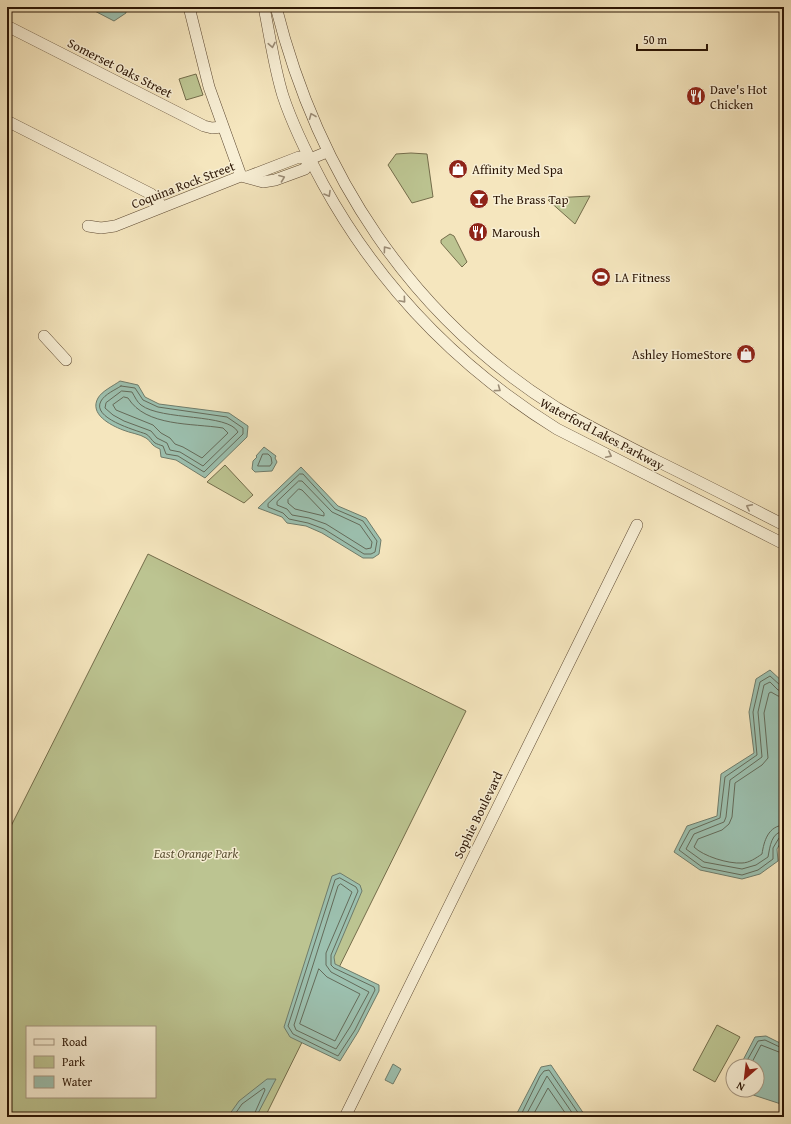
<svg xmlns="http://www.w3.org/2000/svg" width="791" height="1124" viewBox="0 0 791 1124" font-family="'Gentium Book Plus',serif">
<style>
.green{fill:#bcc491;stroke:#746d4b;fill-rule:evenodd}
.water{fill:#9cc0af;stroke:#6f7c6b}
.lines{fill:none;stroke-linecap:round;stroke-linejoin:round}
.shore{stroke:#646b5a;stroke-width:1}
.minor-casing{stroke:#5e4a33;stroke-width:12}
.minor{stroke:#f8efd5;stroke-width:11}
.oneway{stroke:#9c8d77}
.labels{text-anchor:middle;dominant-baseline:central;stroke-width:3;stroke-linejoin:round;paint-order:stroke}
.street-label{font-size:13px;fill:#2c1605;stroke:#f8efd5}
.poi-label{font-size:13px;fill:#2c1605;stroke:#f8efd5;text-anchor:start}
.park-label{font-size:13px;font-style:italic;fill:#5e5336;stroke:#f8efd5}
</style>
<rect width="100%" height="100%" fill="#f5e6be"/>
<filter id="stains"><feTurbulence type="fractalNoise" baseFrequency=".005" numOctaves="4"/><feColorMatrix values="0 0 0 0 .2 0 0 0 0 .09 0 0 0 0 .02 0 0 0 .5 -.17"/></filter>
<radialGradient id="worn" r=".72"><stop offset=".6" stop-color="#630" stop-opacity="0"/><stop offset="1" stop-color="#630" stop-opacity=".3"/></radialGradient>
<g class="green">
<polygon points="196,74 203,95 186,100 179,79"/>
<polygon points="411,153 427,154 433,197 412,203 388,165 396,154"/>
<polygon points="590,196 575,224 548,200 553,198"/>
<polygon points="450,234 454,236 467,262 462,267 441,243 441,240"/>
<polygon points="225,465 253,495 244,503 207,482"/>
<path d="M148 554 466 711 265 1117H7V834ZM27 1027H155V1097H27Z"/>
<polygon points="717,1025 740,1037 715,1082 693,1070"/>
</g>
<g class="water">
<polygon points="87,7 126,7 126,13 114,21"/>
<path d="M120 381 138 385 145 397 159 404 229 413 248 426 247 437 205 478 176 460 161 457 160 449C150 445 153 443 146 438 140 434 130 433 123 430 110 425 89 414 98 398 102 391 113 386 120 381Z"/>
<polygon points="264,447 276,456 275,458 277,462 272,471 255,472 252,469 253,461 257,457 256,456"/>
<polygon points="301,467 338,506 366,518 381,540 379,554 373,558 363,558 322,533 306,526 287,523 282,517 258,508"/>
<polygon points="770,670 784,683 784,837 777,849 778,861 760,874 742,879 700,870 674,852 687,826 717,816 721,774 754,753 749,712 756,679"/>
<polygon points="340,873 360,885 362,891 334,957 335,964 379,985 379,991 358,1032 340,1061 290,1037 284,1027 332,876"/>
<polygon points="766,1036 784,1045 784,1105 738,1090 757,1090 757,1066 740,1066 755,1037"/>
<polygon points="393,1064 401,1069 393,1084 385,1080"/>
<polygon points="551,1065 586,1117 515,1117 541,1067"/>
<polygon points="267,1079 276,1079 256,1117 230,1117 229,1115 239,1101"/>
</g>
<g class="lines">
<g class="shore">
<path d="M121 386 135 388 143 400 158 407 227 417 243 428V434L204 472 178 456 166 454 163 446C160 445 157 444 155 443 151 440 150 436 146 434 135 430 91 418 101 401 105 394 115 390 121 386Z"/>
<path d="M122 391 132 392C135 397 137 402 141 405 162 421 228 413 238 432L203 466 180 452 170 450 167 443 157 438 151 431 124 421 113 415 105 408 106 403Z"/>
<path d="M124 397 128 398C146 427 192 423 223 428L228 433 202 458 183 447 175 444 170 438 161 433 153 425 116 410 113 405Z"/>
<polygon points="263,454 268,454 271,457 272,463 270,466 258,466"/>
<polygon points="300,474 303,474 335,509 363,521 377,541 375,552 371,554 364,554 324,529 308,523 289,519 283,513 268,507 268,504"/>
<polygon points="299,481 302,481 332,512 360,525 372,542 371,548 366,549 326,524 309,518 292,515 287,509 277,505 277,502"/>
<polygon points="299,489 302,490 324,513 324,516 295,509 288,503 288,500"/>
<polyline points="784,686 780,685 770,676 760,682 753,712 757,755 725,777 720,818 690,830 679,850 702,867 742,875 758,870 773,859 773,848 779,838 784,836"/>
<path d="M784 691 778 690 770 682 764 685 758 712 762 757 730 780 726 817 724 822 694 834 686 849 704 862 742 869 756 865 768 857C770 847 771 832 784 831"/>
<path d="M784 697 778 696 771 692 769 693 764 713 768 758 762 765 735 783 732 817 729 824 722 830 698 839 694 847C703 856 728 864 742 863 749 863 756 858 762 854 764 841 768 826 784 825"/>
<polygon points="340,878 356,887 358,891 331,955 331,965 334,968 374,987 375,990 355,1030 338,1056 293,1034 288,1026 335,880"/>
<polygon points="341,884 352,892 326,953 326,965 331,972 369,992 350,1027 336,1049 296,1030 294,1025 338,886"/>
<polygon points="319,969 327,977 360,994 335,1041 300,1024"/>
<polyline points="744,1066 758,1041 765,1040 784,1049"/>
<polyline points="750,1066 761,1045 784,1054"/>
<polyline points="233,1117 242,1104 264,1088 265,1090 253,1117"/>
<polyline points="520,1117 540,1076 544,1071 549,1070 581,1117"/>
<polyline points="525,1117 547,1076 575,1117"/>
<polyline points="532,1117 548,1088 568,1117"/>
</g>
<g class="minor-casing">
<g id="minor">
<polyline points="189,7 209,87 241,176"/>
<path d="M264 7C270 37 274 67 283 96 293 126 308 156 323 184 379 286 459 368 557 429L784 544"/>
<path d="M276 7C318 174 410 316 557 408 589 427 622 443 655 460 698 481 741 503 784 525"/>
<polyline points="7,26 204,126 212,128 222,127"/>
<polyline points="7,121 151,194 158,200 161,207"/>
<polyline points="247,177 299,157 310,159"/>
<polyline points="88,226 101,228 115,226 241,176 263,182 275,180 305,169 310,159 327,152"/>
<polyline points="44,336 66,360"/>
<polyline points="345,1117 637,525"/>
</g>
</g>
<use href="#minor" class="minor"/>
</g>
<defs><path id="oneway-chevron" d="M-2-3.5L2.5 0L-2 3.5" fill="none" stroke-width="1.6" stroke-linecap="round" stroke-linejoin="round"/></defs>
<g class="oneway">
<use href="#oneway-chevron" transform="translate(272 45) rotate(79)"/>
<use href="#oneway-chevron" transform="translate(312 116) rotate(-112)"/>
<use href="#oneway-chevron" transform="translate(282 178) rotate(-21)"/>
<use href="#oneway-chevron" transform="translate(328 194) rotate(60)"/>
<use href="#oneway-chevron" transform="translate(386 249) rotate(-126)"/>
<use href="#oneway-chevron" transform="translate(403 300) rotate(49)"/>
<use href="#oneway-chevron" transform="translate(498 389) rotate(36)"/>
<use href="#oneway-chevron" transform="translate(609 455) rotate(27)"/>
<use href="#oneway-chevron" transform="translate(749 507) rotate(-153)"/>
</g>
<defs>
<g id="restaurant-disc" transform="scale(1)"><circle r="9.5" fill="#8f2418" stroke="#f8efd5"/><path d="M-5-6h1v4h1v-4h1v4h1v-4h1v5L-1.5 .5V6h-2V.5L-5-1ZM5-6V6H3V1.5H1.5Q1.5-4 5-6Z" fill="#fff"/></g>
<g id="shop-disc" transform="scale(1)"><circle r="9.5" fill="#8f2418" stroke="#f8efd5"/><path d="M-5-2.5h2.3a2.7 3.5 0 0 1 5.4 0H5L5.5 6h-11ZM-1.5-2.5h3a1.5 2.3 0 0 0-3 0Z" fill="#fff"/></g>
<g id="bar-disc" transform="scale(1)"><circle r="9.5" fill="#8f2418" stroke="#f8efd5"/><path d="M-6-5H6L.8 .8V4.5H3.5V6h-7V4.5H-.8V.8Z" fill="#fff"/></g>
<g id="stadium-disc" transform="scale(1)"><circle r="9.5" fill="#8f2418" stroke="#f8efd5"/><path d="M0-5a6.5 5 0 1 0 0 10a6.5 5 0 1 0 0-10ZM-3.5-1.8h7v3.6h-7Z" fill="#fff"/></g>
</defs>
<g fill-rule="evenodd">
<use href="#restaurant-disc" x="696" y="96"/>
<use href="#shop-disc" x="458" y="169"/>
<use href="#bar-disc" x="479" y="199"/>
<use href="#restaurant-disc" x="478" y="232"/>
<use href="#stadium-disc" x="601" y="277"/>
<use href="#shop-disc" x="746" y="354"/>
</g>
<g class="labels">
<g class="street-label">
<text transform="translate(120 68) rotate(27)">Somerset Oaks Street</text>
<text transform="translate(183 185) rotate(-21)">Coquina Rock Street</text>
<text transform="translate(602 434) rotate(28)">Waterford Lakes Parkway</text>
<text transform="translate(478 815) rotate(-64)">Sophie Boulevard</text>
</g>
<g class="poi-label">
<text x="710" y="89">Dave's Hot<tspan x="710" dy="15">Chicken</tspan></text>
<text x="472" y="169">Affinity Med Spa</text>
<text x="493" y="199">The Brass Tap</text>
<text x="492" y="232">Maroush</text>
<text x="615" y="277">LA Fitness</text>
<text x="732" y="354" text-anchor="end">Ashley HomeStore</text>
</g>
<g class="park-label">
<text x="196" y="853">East Orange Park</text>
</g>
</g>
<rect width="791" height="1124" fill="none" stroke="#f5e6be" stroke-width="24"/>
<rect x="8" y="8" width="775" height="1108" fill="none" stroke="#2c1605" stroke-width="2"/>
<rect x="12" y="12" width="767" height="1100" fill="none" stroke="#2c1605"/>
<rect x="26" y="1026" width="130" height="72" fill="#f8efd5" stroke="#a69882"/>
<rect x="34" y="1039" width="20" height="6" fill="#f8efd5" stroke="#a69882"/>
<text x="62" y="1046" font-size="12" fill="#2c1605">Road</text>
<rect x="34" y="1056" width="20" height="12" fill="#bcc491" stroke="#a69882"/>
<text x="62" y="1066" font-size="12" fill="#2c1605">Park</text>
<rect x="34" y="1076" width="20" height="12" fill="#9cc0af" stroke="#a69882"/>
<text x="62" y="1086" font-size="12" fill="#2c1605">Water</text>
<g transform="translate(745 1078) rotate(208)"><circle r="19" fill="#f8efd5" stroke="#a69882"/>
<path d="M0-3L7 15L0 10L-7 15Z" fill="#8f2418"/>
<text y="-6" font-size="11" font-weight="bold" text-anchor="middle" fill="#2c1605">N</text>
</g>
<path d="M637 44v6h70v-6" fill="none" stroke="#2c1605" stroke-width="2"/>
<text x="643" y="44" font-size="12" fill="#2c1605" stroke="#f8efd5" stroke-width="3" paint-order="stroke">50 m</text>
<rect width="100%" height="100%" filter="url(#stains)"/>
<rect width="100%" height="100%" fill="url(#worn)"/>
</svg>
